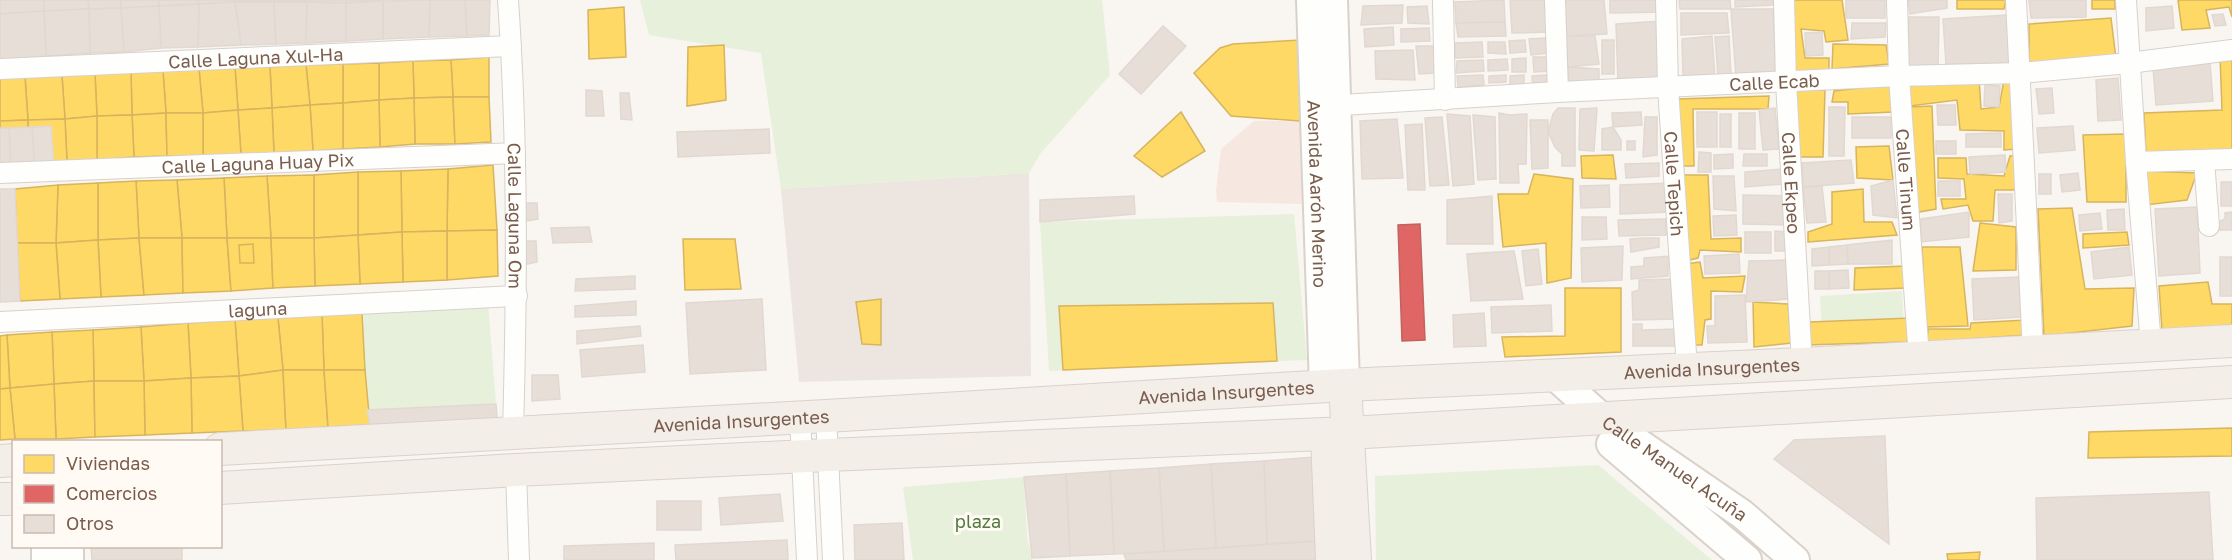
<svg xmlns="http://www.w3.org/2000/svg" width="2232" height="560" viewBox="0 0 2232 560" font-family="'Golos Text',sans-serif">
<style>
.commercial{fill:#f6e8e1}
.industrial{fill:#ede5e0}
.green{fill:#e7f0db}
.homes{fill:#ffd966;stroke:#d7b45e;stroke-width:1.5}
.shops{fill:#e06666;stroke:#c1635e;stroke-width:1.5}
.building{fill:#e6ded7;stroke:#e2d8d2;stroke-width:1.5}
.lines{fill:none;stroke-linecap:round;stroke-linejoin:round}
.street-casing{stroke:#d7d1cb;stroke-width:22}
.secondary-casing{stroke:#d9d2cb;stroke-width:32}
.primary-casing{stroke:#dad1cc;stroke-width:34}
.street{stroke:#fefefd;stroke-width:20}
.secondary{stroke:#fefefd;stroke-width:28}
.primary{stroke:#f3eee8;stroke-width:32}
.labels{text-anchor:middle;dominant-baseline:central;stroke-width:6;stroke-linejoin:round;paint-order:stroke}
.street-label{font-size:18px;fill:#7a5c4d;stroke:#fffaf3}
.park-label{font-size:18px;fill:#537a41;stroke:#fffaf3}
</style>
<rect width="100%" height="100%" fill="#f9f5f0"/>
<polygon class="commercial" points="1254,121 1300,121 1303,204 1217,202 1216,191 1221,149"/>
<polygon class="industrial" points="1029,173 1031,376 799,382 781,189"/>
<g class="green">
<polygon points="640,0 1102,0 1110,75 1040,154 1029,173 781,189 761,53 649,35"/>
<polygon points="1294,214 1307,360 1049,371 1040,222"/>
<polygon points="1902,291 1904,326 1822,331 1820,296"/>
<polygon points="488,303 496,404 367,410 361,308"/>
<polygon points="1598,465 1712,560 1376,560 1375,476"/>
<polygon points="1024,477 1027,536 1032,560 913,560 903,487"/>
</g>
<g class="homes">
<polygon points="1789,0 1842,0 1848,40 1826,42 1824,31 1801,29 1805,58 1829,58 1829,73 1791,77"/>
<polygon points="1957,0 2006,0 2004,9 1957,9"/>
<rect x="2092" y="0" width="23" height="9"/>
<polygon points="2178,0 2232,0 2232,17 2229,7 2206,10 2210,28 2182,30"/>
<polygon points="624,7 626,57 589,59 588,10"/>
<polygon points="2111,18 2116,59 2029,62 2029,24"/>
<polygon points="1300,40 1300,121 1231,116 1194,73 1220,48 1233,44"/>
<polygon points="1833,44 1886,45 1889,64 1832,69"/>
<polygon points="724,45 726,100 687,106 688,47"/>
<polygon points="2220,55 2232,56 2232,156 2146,157 2144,113 2222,110"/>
<polygon points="489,57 489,97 453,97 451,60"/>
<polygon points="451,60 453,97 414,98 413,61"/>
<polygon points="413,61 414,98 379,100 379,63"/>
<polygon points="379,63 379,100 343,103 343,64"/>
<polygon points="343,64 343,103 310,105 306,65"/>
<polygon points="306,65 310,105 272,108 270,67"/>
<polygon points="270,67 272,108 238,110 235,68"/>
<polygon points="235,68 238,110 203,113 199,69"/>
<polygon points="199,69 203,113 166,113 163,71"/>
<polygon points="163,71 166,113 132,115 131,72"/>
<polygon points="131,72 132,115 97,116 95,74"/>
<polygon points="95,74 97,116 65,119 62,76"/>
<polygon points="62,76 65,119 28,120 25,77"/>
<polygon points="25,77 28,120 0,121 0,78"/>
<polygon points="1906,78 1979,78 1981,109 1999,107 2004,80 2016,78 2017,149 2004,150 2004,131 1960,130 1957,100 1910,106"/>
<polygon points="1893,84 1893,112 1848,114 1848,102 1832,102 1834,91"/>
<polygon points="1793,90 1825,90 1823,157 1797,157"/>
<polygon points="1769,96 1768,109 1693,109 1694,166 1679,166 1677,99"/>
<polygon points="453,97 455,144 415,144 414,98"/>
<polygon points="453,97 489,97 491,142 455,144"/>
<polygon points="414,98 415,144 380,147 379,100"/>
<polygon points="379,100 380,147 343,149 343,103"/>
<polygon points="343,103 343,149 313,151 310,105"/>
<polygon points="310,105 313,151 274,153 272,108"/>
<polygon points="1932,106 1936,209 1913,213 1908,107"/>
<polygon points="272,108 274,153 241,155 238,110"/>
<polygon points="238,110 241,155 203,156 203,113"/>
<polygon points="1181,112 1205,151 1162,177 1134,156"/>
<polygon points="166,113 167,156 134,157 132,115"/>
<polygon points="166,113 203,113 203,156 167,156"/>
<polygon points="132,115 134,157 97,160 97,116"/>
<polygon points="97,116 97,160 67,162 65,119"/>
<polygon points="65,119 67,162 27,164 28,120"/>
<polygon points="28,120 27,164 0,164 0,121"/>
<polygon points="2126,134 2126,202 2087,202 2083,135"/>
<polygon points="1889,146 1893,180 1857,178 1856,147"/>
<polygon points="1613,155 1616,179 1582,178 1581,156"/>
<polygon points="2020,155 2023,190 1995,190 1993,221 1973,221 1968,205 1943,209 1941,199 1966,199 1964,179 1938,178 1938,158 1966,158 1967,174 2004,176 2010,156"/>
<polygon points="493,165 497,230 447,231 448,169"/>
<polygon points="448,169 447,231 402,232 401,171"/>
<polygon points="401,171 402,232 358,235 358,172"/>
<polygon points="2145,171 2197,173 2187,200 2145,205"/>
<polygon points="358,172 358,235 314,238 314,175"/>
<polygon points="1534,174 1573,179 1571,278 1547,283 1546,243 1503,247 1498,194 1528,194"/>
<polygon points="314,175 314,238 271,238 267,176"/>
<polygon points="1679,175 1708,175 1711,239 1741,238 1741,252 1700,250 1698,258 1685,261"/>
<polygon points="267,176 271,238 227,238 224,178"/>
<polygon points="224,178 227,238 182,238 177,180"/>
<polygon points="177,180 182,238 139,238 136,181"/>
<polygon points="136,181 139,238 98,240 98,183"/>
<polygon points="98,183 98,240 56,243 58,185"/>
<polygon points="58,185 56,243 17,243 15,189"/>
<polygon points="1863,189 1864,222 1892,222 1897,235 1808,242 1808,232 1832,224 1832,192"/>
<polygon points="2072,208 2085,289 2134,288 2132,326 2044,336 2038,209"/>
<polygon points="1980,223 2016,227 2016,270 1973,271"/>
<polygon points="497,230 498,276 447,280 447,231"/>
<polygon points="447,231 447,280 403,282 402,232"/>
<polygon points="402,232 403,282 360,284 358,235"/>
<polygon points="2127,232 2129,245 2083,248 2083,234"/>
<polygon points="358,235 360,284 315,286 314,238"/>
<polygon points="139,238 144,295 101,297 98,240"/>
<polygon points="139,238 182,238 183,293 144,295"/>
<polygon points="182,238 227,238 231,291 183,293"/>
<polygon points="227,238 271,238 273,288 231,291"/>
<polygon points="271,238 314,238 315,286 273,288"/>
<polygon points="683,239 735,239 741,289 685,290"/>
<polygon points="98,240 101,297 60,299 56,243"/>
<polygon points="17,243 56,243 60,299 20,301"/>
<polygon points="253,244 254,263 240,263 239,245"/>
<polygon points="1922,247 1960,247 1968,326 1926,327"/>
<polygon points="1700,262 1703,278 1745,276 1742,292 1711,291 1711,319 1705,320 1702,345 1690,345 1685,264"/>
<polygon points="1905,266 1907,288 1854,290 1855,268"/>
<polygon points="2208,282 2212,304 2232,304 2232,325 2162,330 2159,286"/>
<polygon points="1565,288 1621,288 1621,352 1505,357 1502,337 1565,336"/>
<polygon points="881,299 881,345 862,344 856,302"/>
<polygon points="1753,302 1788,304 1791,343 1754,347"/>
<polygon points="1273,303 1277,361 1063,370 1059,306"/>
<polygon points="362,314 365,370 324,370 322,315"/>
<polygon points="322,315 324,370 283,370 278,318"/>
<polygon points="278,318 283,370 239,376 235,320"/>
<polygon points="1911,318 1907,342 1804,345 1810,322"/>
<polygon points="235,320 239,376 191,378 188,323"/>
<polygon points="2026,320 2026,335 1927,342 1928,329 1970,329 1971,323"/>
<polygon points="188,323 191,378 144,381 141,327"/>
<polygon points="141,327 144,381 94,381 93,330"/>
<polygon points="93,330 94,381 54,384 52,332"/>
<polygon points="52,332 54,384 10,388 7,335"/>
<polygon points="7,335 10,388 0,389 0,336"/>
<polygon points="283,370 286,430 243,431 239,376"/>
<polygon points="283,370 324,370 328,427 286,430"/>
<polygon points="324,370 365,370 370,425 328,427"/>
<polygon points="239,376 243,431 192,433 191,378"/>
<polygon points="191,378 192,433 145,435 144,381"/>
<polygon points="94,381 95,437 56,439 54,384"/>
<polygon points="94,381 144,381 145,435 95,437"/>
<polygon points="54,384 56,439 15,439 10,388"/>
<polygon points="10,388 15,439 0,440 0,389"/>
<polygon points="2232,428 2232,456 2088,458 2089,432"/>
<polygon points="1980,552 1979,560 1948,560 1947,554"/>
</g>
<polygon class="shops" points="1420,224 1425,340 1402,341 1398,225"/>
<g class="building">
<polygon points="0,0 44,0 44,11 0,14"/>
<polygon points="44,0 88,0 89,9 44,11"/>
<polygon points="88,0 121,0 121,8 89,9"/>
<polygon points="121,0 159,0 159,6 121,8"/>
<polygon points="159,0 198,0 199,4 159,6"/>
<polygon points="198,0 235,0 235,2 199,4"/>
<rect x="235" y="0" width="39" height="2"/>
<rect x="274" y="0" width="33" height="2"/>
<polygon points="307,0 346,0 346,3 307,2"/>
<polygon points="346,0 383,0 346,3"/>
<polygon points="430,0 465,0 467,36 429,37"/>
<polygon points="430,0 429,37 383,39 383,1"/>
<polygon points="465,0 490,0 489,35 467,36"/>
<polygon points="1504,0 1505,22 1456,23 1455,2"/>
<polygon points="1510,0 1550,0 1550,32 1512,33"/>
<polygon points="1565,0 1604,0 1607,34 1565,36"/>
<polygon points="1610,0 1663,0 1664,12 1610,13"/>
<polygon points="1679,0 1730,0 1731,9 1680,9"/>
<polygon points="1735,0 1772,0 1773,5 1735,7"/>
<rect x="1846" y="0" width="39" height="18"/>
<polygon points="1908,0 1947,0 1947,8 1910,14"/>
<polygon points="2029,0 2086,0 2086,17 2031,18"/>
<polygon points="383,1 383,39 346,41 346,3"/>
<polygon points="235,2 274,2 276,44 241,45"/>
<polygon points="235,2 241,45 198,47 199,4"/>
<polygon points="274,2 307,2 306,43 276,44"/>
<polygon points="307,2 346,3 346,41 306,43"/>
<polygon points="199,4 198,47 161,48 159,6"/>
<polygon points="1403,5 1402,23 1361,25 1363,6"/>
<polygon points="159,6 161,48 124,52 121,8"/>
<polygon points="1427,6 1429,24 1408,23 1407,7"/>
<polygon points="2172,6 2174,28 2146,31 2146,8"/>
<polygon points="121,8 124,52 90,53 89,9"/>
<polygon points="89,9 90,53 46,56 44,11"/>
<polygon points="1731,9 1773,9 1776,75 1736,78"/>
<polygon points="44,11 46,56 0,60 0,14"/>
<polygon points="1681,13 1727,13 1729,33 1681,35"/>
<polygon points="2223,14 2226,25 2215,26 2212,15"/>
<polygon points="2007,15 2013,63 1946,64 1943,19"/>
<polygon points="1909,17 1939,17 1938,67 1908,66"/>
<polygon points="1662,21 1663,82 1618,83 1616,24"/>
<polygon points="1505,22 1506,36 1458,37 1456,23"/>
<polygon points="1852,23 1886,23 1885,37 1851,39"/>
<polygon points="1163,26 1186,46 1141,94 1119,74"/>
<polygon points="1393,27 1394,45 1365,47 1364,29"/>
<polygon points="1429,28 1430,41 1401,42 1401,29"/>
<polygon points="1822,32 1823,55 1806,56 1805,33"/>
<polygon points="1565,36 1595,36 1599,64 1568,67"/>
<polygon points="1712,36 1715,78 1683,78 1682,39"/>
<polygon points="1729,36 1731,75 1718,76 1715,37"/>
<polygon points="1547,38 1549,53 1531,55 1529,39"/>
<polygon points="1525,40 1526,52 1510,53 1509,41"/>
<rect x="1602" y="40" width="12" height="34"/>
<polygon points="1482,42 1483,57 1455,58 1455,43"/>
<polygon points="1488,42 1505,42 1506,54 1488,53"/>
<polygon points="1416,46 1437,46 1437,73 1419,74"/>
<polygon points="1413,50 1415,80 1376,79 1375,51"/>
<polygon points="1533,57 1550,57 1551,71 1534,72"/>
<polygon points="1526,58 1526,72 1512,72 1512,59"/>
<polygon points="1507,59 1508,70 1488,71 1488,60"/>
<polygon points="1483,60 1484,71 1456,73 1457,61"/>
<polygon points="2210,63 2213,101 2156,105 2153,67"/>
<polygon points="1568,67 1599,69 1599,83 1569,85"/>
<polygon points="1483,75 1484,85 1458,87 1457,76"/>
<polygon points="1506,75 1506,82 1489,83 1489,76"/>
<polygon points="1524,75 1524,84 1510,85 1510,76"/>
<polygon points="1547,75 1548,85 1533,86 1532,76"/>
<polygon points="2118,78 2121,120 2098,121 2096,80"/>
<polygon points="1985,85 2000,86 1999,107 1984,106"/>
<polygon points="2052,88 2054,113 2039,114 2036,89"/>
<polygon points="586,90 602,91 604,116 586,116"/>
<polygon points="620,93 629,93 632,120 621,119"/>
<polygon points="1937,105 1955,105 1956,125 1938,125"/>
<polygon points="1829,107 1845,107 1844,156 1829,156"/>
<polygon points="1558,108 1575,108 1575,166 1562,166 1562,154 1555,147 1548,132 1553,114"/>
<polygon points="1597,108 1594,151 1579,150 1580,109"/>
<polygon points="1775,108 1779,149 1763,150 1759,110"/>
<polygon points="1641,112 1642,125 1613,127 1612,113"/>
<rect x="1697" y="112" width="20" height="35"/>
<polygon points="1499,113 1510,115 1527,114 1526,164 1518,164 1519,183 1500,183"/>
<rect x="1739" y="113" width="16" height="36"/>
<polygon points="1447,114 1470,116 1474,184 1453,186"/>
<rect x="1720" y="114" width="11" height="33"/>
<polygon points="1473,115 1495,117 1496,179 1478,180"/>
<polygon points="1442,117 1449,185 1430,186 1425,118"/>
<polygon points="1645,117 1657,117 1657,155 1643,157"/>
<rect x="1852" y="117" width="39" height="21"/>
<polygon points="1397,119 1403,178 1362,179 1360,121"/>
<polygon points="1530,120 1548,120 1548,168 1532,169"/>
<polygon points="1422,124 1425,190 1408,190 1405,125"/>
<polygon points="51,126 54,167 35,170 32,127"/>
<polygon points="2073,126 2075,150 2039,153 2037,128"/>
<polygon points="32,127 35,170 11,171 9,128"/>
<polygon points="1613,127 1621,140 1621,150 1602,150 1602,129"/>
<polygon points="0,128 9,128 11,171 0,170"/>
<polygon points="769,129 770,153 678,157 677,132"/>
<polygon points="2001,133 2001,147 1966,147 1966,134"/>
<rect x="1627" y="141" width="8" height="9"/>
<rect x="1936" y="141" width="20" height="13"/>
<polygon points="1699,152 1711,153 1711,172 1698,172"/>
<polygon points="1733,154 1733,168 1714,169 1714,155"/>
<polygon points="1744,154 1767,154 1767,166 1743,166"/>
<polygon points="2005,155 2006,172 1970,174 1969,157"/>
<polygon points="1851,160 1854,183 1803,187 1802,163"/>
<polygon points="1659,163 1659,176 1626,178 1625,164"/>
<polygon points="1783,169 1784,184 1745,187 1745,172"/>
<polygon points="2078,173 2080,190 2062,192 2060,175"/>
<rect x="2039" y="174" width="12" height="20"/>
<polygon points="1713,176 1734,176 1736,211 1714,209"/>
<polygon points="1893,180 1897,218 1873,215 1871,186"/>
<rect x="1938" y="181" width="22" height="15"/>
<rect x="2221" y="182" width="11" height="24"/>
<polygon points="1670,183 1671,212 1620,214 1620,185"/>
<polygon points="1609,185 1610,207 1581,208 1580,186"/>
<polygon points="1822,186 1826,222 1807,223 1803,187"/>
<polygon points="0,189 15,189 20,301 0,302"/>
<polygon points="1998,194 2012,194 2012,221 1999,223"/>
<polygon points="1743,195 1787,196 1786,225 1743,224"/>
<polygon points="1134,196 1135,214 1040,222 1040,200"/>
<polygon points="1492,196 1493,244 1447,244 1447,200"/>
<polygon points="518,203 537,203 538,219 520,222"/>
<polygon points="2197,207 2200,273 2159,276 2155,209"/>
<polygon points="2124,209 2125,230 2108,230 2107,210"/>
<polygon points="1969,212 1969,237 1920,242 1921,219"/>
<polygon points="2232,212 2232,230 2218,230 2218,222 2225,219 2225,213"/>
<polygon points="2100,213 2102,229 2080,231 2079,215"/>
<polygon points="1736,215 1737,235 1714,236 1713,216"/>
<polygon points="1582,217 1606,217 1607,239 1582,240"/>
<polygon points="1666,219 1666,235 1619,236 1618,220"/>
<polygon points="589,227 592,242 553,243 551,228"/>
<polygon points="1775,231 1787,232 1786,251 1775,251"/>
<rect x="1745" y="232" width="26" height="21"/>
<polygon points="1644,238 1659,238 1659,247 1631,252 1630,239"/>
<polygon points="1892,240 1892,264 1848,264 1847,245"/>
<polygon points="521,241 536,241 537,262 523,265"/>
<polygon points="1847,245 1848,264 1829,265 1829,247"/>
<polygon points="1623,246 1622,280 1582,282 1581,248"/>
<polygon points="1829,247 1829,265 1812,266 1812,249"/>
<polygon points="2129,247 2132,275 2094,279 2091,252"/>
<polygon points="1538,249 1542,284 1526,286 1522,251"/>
<polygon points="1514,251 1523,299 1471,301 1467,254"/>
<polygon points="1739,254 1740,273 1705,274 1704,256"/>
<polygon points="1672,256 1673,264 1668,264 1668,276 1631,279 1631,267 1644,266 1644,258"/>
<rect x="2220" y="257" width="12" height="39"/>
<polygon points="1788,260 1789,299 1746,302 1749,261"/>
<polygon points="1848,270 1849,288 1829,289 1829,271"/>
<rect x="1815" y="271" width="14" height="18"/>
<polygon points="635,276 635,289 575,291 576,279"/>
<polygon points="2019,277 2021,317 1974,320 1972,279"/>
<polygon points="1674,279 1676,319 1633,320 1632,292 1639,290 1639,280"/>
<polygon points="1745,295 1747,342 1708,343 1707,326 1715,326 1715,296"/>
<polygon points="762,299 766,370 690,374 686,303"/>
<polygon points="636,301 636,315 575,317 575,306"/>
<polygon points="1551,305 1552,331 1492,333 1491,307"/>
<polygon points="1484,313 1486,346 1454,347 1453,315"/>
<polygon points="1633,324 1642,324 1642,330 1678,329 1678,346 1633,346"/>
<polygon points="640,326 641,336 577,344 577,331"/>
<polygon points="643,345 645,372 582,377 580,350"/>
<polygon points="532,375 558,375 560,399 532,401"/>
<polygon points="496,404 497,418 370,425 367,410"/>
<polygon points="1885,436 1889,544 1774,459 1794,440"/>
<polygon points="1314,457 1320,541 1267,544 1264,461"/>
<polygon points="1264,461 1267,544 1216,548 1211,464"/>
<polygon points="1211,464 1216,548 1164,552 1159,468"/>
<polygon points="1159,468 1164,552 1114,554 1110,471"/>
<polygon points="1110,471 1114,554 1070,556 1066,474"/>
<polygon points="1066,474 1070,556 1032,558 1024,477"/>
<polygon points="2209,492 2213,560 2037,560 2036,498"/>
<polygon points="780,494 783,521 721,525 719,498"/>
<rect x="657" y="501" width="44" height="29"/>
<polygon points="902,523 904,560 855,560 854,525"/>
<polygon points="787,540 788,560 676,560 675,545"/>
<polygon points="1320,541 1321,560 1126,560 1124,554"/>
<polygon points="654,543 654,560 564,560 564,546"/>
<polygon points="91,546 182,546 182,560 92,560"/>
</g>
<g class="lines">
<g class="street-casing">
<g id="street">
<path id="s1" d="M508 0C518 144 517 288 513 432"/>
<polyline points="1443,0 1445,100"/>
<polyline points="1555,0 1558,92"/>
<path id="s2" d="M1666 0 1668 88 1687 368"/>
<path id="s3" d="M1784 0 1786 82 1802 364"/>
<path id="s4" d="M1897 0 1899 76 1919 358"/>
<polyline points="2016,0 2033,352"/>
<polyline points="2126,0 2136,162 2151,345"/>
<path id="s5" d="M0 69 511 46"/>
<path id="s6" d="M1325 106 1558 92 1899 76 2021 73 2129 63 2232 50"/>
<polyline points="2204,160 2209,226"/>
<polyline points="2136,162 2232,159"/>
<path id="s7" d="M0 173 515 153"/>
<path id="s8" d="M0 322 517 296"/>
<polyline points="826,416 833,560"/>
<polyline points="800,417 807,560"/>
<polyline points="516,470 519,560"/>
</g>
</g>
<g class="secondary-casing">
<g id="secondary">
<path id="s9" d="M1311 0 1324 387"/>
<polyline points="1333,0 1345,385"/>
<path id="s10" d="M1554 375 1602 418 1742 514 1795 560"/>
<polyline points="1611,444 1747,560"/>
<polyline points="46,546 46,560"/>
<polyline points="69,546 69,560"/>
</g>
</g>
<g class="primary-casing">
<g id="primary">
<polyline points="1345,385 1355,560"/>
<polyline points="1327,435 1332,560"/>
<path id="s11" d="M220 449 826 416 1345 385 1802 364 2232 341"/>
<polyline points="0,461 14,460"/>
<polyline points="220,488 516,470 828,455 1348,433 2232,382"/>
<polyline points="0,499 14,499"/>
</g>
</g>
<use href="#street" class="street"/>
<use href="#secondary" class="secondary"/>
<use href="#primary" class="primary"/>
</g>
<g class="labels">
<g class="street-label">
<text stroke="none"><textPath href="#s5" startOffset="256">Calle Laguna Xul-Ha</textPath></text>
<text stroke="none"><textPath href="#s6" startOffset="450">Calle Ecab</textPath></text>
<text stroke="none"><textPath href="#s7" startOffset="258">Calle Laguna Huay Pix</textPath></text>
<text stroke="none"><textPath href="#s4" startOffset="180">Calle Tinum</textPath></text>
<text stroke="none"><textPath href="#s3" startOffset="183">Calle Ekpeo</textPath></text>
<text stroke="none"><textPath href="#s2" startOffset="184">Calle Tepich</textPath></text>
<text stroke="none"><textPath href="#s9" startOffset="194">Avenida Aarón Merino</textPath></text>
<text stroke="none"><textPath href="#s1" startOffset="216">Calle Laguna Om</textPath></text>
<text stroke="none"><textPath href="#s8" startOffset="258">laguna</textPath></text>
<text stroke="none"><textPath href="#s11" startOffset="1494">Avenida Insurgentes</textPath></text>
<text stroke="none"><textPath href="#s11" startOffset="1008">Avenida Insurgentes</textPath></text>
<text stroke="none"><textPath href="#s11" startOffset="522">Avenida Insurgentes</textPath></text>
<text stroke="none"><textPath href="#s10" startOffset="153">Calle Manuel Acuña</textPath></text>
</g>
<g class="park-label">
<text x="978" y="521">plaza</text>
</g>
</g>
<rect x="12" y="440" width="210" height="108" fill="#fffaf3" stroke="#cabbb1" stroke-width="1.5"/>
<rect x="24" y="455" width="30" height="18" fill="#ffd966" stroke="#cabbb1" stroke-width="1.5"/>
<text x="66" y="470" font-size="18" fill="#7a5c4d">Viviendas</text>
<rect x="24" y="485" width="30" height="18" fill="#e06666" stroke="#cabbb1" stroke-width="1.5"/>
<text x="66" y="500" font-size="18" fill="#7a5c4d">Comercios</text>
<rect x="24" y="515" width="30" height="18" fill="#e6ded7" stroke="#cabbb1" stroke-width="1.5"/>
<text x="66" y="530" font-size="18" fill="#7a5c4d">Otros</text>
</svg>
